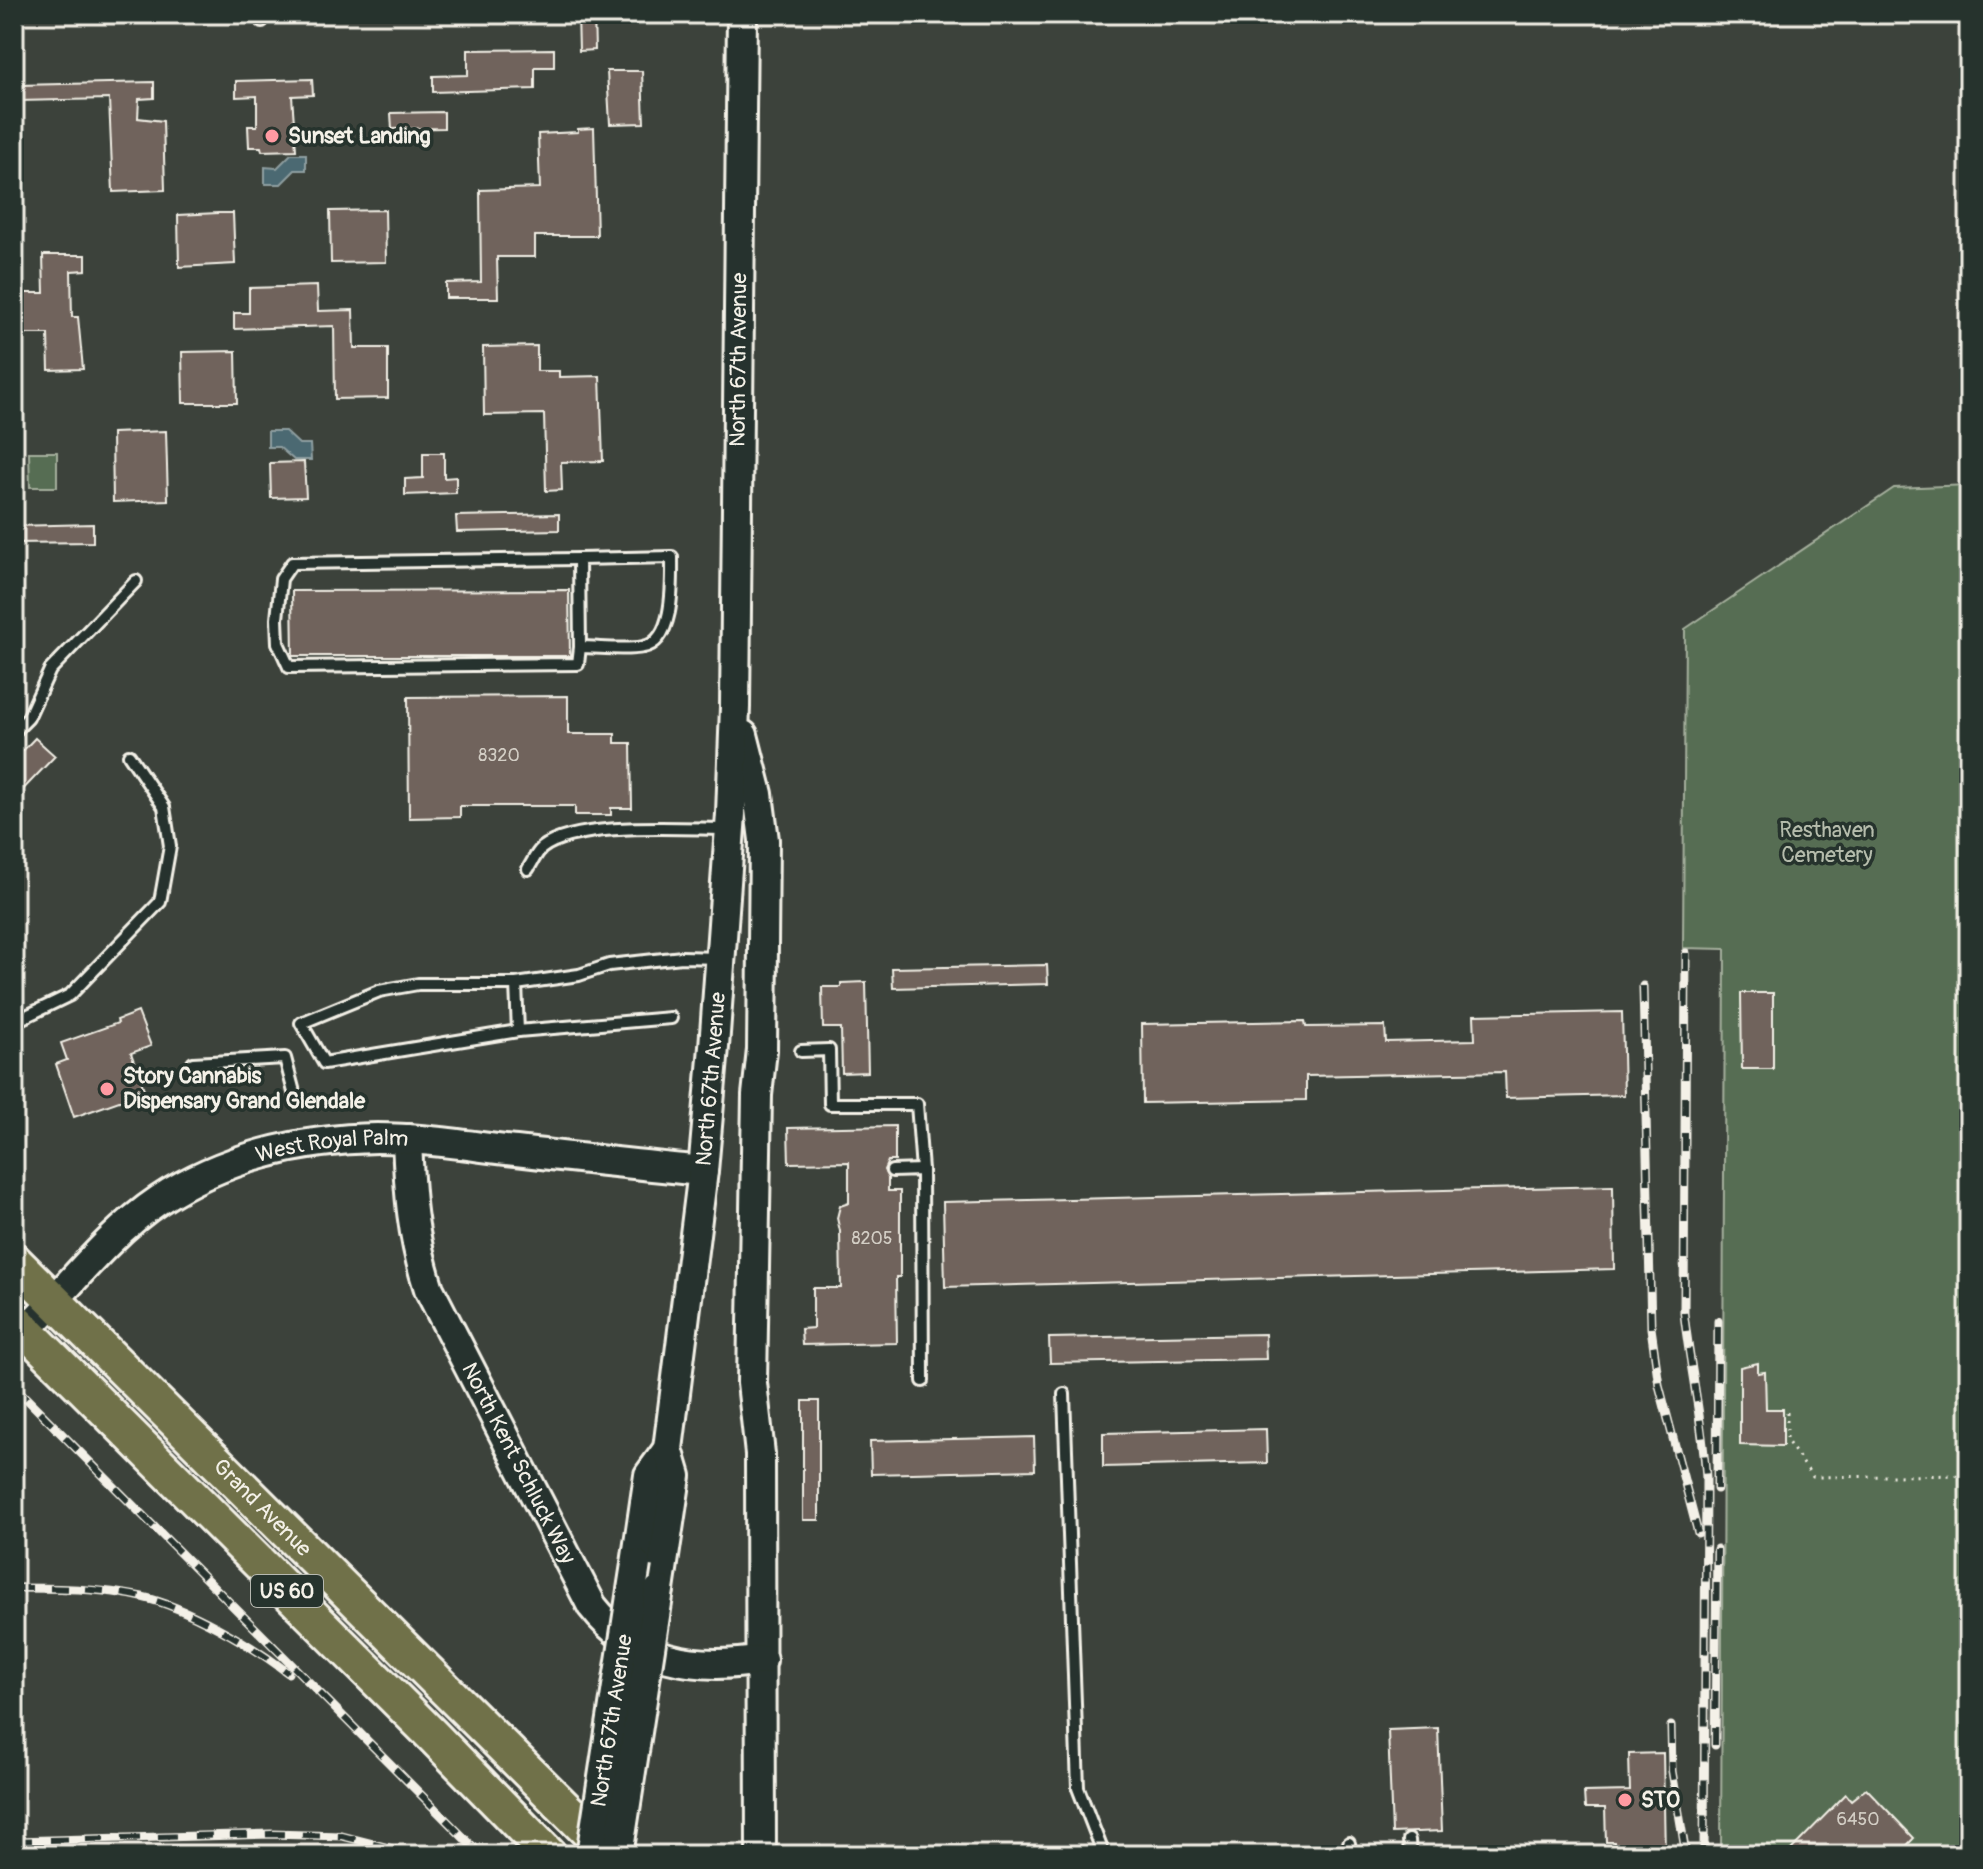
<svg xmlns="http://www.w3.org/2000/svg" width="1983" height="1869" viewBox="0 0 1983 1869" font-family="Pangolin,sans-serif">
<style>
.green{fill:#566d52;stroke:#a5af9d;stroke-width:2}
.water{fill:#4c6972;stroke:#8f9fa1;stroke-width:2}
.building{fill:#70645b;stroke:#f4f1e8;stroke-width:2}
.lines{fill:none;stroke-linecap:round;stroke-linejoin:round}
.service-casing{stroke:#f4f1e8;stroke-width:16}
.secondary-casing{stroke:#f4f1e8;stroke-width:34}
.trunk-casing{stroke:#f4f1e8;stroke-width:40}
.path{stroke:#f4f1e8;stroke-width:3;stroke-dasharray:2 6;stroke-linecap:butt}
.service{stroke:#26332d;stroke-width:10}
.secondary{stroke:#26332d;stroke-width:28}
.trunk{stroke:#6f714a;stroke-width:34}
.rail-casing{stroke:#f4f1e8;stroke-width:9}
.rail{stroke:#26332d;stroke-width:6;stroke-dasharray:18;stroke-linecap:butt}
.secondary-bridge-casing{stroke:#f4f1e8;stroke-width:34;stroke-linecap:butt}
.secondary-bridge{stroke:#26332d;stroke-width:28}
.poi-dot{fill:#ff9aa2;stroke:#26332d;stroke-width:3}
.labels{text-anchor:middle;dominant-baseline:central;stroke-width:7;stroke-linejoin:round;paint-order:stroke}
.number-label{font-size:18px;fill:#d3cec5}
.shield{fill:#26332d;stroke:#b6b8b0;stroke-width:2}
.shield-label{font-size:20px;font-weight:bold;fill:#f4f1e8}
.poi-label{font-size:22px;font-weight:bold;fill:#f4f1e8;stroke:#26332d;text-anchor:start}
.street-label{font-size:22px;fill:#f4f1e8;stroke:#26332d}
.park-label{font-size:22px;fill:#b5bcac;stroke:#26332d}
</style>
<rect width="100%" height="100%" fill="#3c423b"/>
<filter id="ink" filterUnits="userSpaceOnUse"><feTurbulence type="fractalNoise" baseFrequency=".0125" numOctaves="2"/><feDisplacementMap in="SourceGraphic" scale="16" xChannelSelector="R" yChannelSelector="G"/><feConvolveMatrix kernelMatrix="1 2 1 2 8 2 1 2 1" color-interpolation-filters="sRGB"/></filter>
<g filter="url(#ink)">
<g class="green">
<polygon points="29,452 57,452 57,487 30,487"/>
<polygon points="1969,485 1969,1855 1721,1855 1725,949 1683,948 1685,629 1894,488"/>
</g>
<g class="water">
<polygon points="291,154 306,154 306,170 295,170 281,184 265,184 265,167 277,168"/>
<polygon points="268,431 285,431 299,444 310,444 311,460 294,460 279,447 268,447"/>
</g>
<g class="building">
<polygon points="578,14 594,14 595,50 579,51"/>
<polygon points="554,49 554,67 535,67 535,89 433,92 433,76 468,75 468,50"/>
<polygon points="607,71 642,71 644,123 610,124"/>
<polygon points="312,79 313,95 292,96 296,150 262,151 261,147 249,147 248,126 257,126 257,96 236,97 236,81"/>
<polygon points="154,82 154,98 139,99 138,118 163,121 165,190 113,192 109,99 18,101 18,85"/>
<polygon points="444,112 444,128 392,129 391,113"/>
<polygon points="594,128 597,236 535,236 535,257 497,257 498,298 446,298 446,283 481,282 480,190 540,188 538,134 578,132 578,129"/>
<polygon points="385,210 386,262 331,263 330,211"/>
<polygon points="218,213 233,213 235,264 179,267 178,215"/>
<polygon points="43,255 86,255 86,270 71,271 72,317 78,317 83,369 49,370 48,334 14,334 14,318 20,318 20,293 44,293"/>
<polygon points="317,286 318,311 353,310 354,348 388,348 388,398 335,399 334,326 234,329 234,313 249,313 249,288"/>
<polygon points="537,346 537,371 559,371 559,377 600,376 603,461 561,462 562,490 546,491 544,414 484,415 483,347"/>
<polygon points="236,351 237,403 183,403 182,352"/>
<polygon points="166,431 168,500 113,502 112,433"/>
<polygon points="423,453 444,453 444,478 456,477 456,493 405,495 405,479 423,478"/>
<polygon points="304,462 306,497 271,498 270,463"/>
<polygon points="559,514 559,530 457,532 456,516"/>
<polygon points="93,524 93,542 14,543 14,526"/>
<polygon points="569,590 570,656 293,656 292,591"/>
<polygon points="568,696 568,734 615,734 615,743 631,743 632,808 611,808 611,815 575,815 575,806 460,806 460,817 409,818 408,697"/>
<polygon points="35,738 55,756 14,799 14,760"/>
<polygon points="1047,965 1048,984 893,988 892,968"/>
<polygon points="866,982 868,1072 842,1073 841,1028 823,1028 822,987 841,987 841,983"/>
<polygon points="1741,993 1773,993 1773,1069 1742,1069"/>
<polygon points="138,1012 151,1046 131,1053 145,1092 74,1117 56,1064 67,1060 61,1043 118,1023 117,1020"/>
<polygon points="1622,1012 1624,1095 1506,1098 1505,1072 1306,1076 1306,1100 1143,1103 1142,1024 1305,1021 1306,1027 1385,1026 1386,1042 1475,1040 1474,1015"/>
<polygon points="895,1126 895,1161 888,1161 884,1170 888,1178 888,1191 900,1191 900,1277 896,1277 897,1343 802,1345 801,1329 813,1328 813,1288 841,1288 840,1231 837,1218 840,1206 849,1203 849,1162 789,1163 788,1128"/>
<polygon points="1613,1186 1614,1269 945,1287 943,1202"/>
<polygon points="1265,1334 1266,1359 1050,1363 1049,1338"/>
<polygon points="1758,1363 1758,1373 1765,1372 1766,1409 1783,1409 1783,1446 1740,1445 1740,1367"/>
<rect x="803" y="1401" width="16" height="119"/>
<polygon points="1266,1429 1267,1463 1103,1467 1103,1433"/>
<polygon points="1034,1437 1035,1470 871,1474 870,1441"/>
<polygon points="1438,1728 1442,1831 1392,1833 1388,1730"/>
<polygon points="1663,1753 1665,1855 1614,1855 1614,1842 1606,1842 1605,1808 1585,1808 1584,1792 1630,1791 1629,1754"/>
<polygon points="1866,1788 1914,1838 1898,1855 1786,1855 1846,1794 1851,1800"/>
</g>
<g class="lines">
<g class="service-casing">
<g id="service">
<polyline points="262,14 262,21"/>
<path d="M672 557C672 581 675 642 643 647 624 651 600 647 580 647L579 559Z"/>
<polyline points="579,559 292,563 281,579 277,619 278,643 289,667 578,664 580,647"/>
<polyline points="14,732 28,718 50,670 136,581"/>
<path d="M528 869C532 863 536 853 542 848 578 821 683 829 728 829"/>
<polyline points="516,984 518,1031 324,1063 301,1023 379,991 418,984 516,984 579,975 609,965 682,957 719,958"/>
<polyline points="14,1022 70,995 160,902 170,846 164,807 129,755"/>
<polyline points="518,1031 671,1018"/>
<polyline points="801,1051 829,1050 830,1104 917,1104 922,1170"/>
<polyline points="193,1063 285,1058 295,1096"/>
<polyline points="892,1171 922,1170 923,1381"/>
<polyline points="1064,1394 1078,1788 1104,1855"/>
<polyline points="1409,1840 1410,1855"/>
<polyline points="1349,1843 1350,1855"/>
</g>
</g>
<g class="secondary-casing">
<g id="secondary">
<polyline points="743,735 758,794 764,840 762,1050 757,1095 752,1383 760,1454 761,1855"/>
<path id="s1" d="M407 1139C409 1193 412 1237 429 1289L592 1606C635 1661 694 1671 762 1660"/>
<path id="s2" d="M25 1331C69 1287 107 1235 159 1200 222 1158 302 1139 377 1138 424 1138 470 1146 516 1151 578 1158 640 1165 703 1171"/>
<polyline points="636,1564 649,1475 668,1449"/>
<path id="s3" d="M659 1590 676 1476 668 1449 703 1171 714 1047 731 814 735 707 742 14"/>
</g>
</g>
<g class="trunk-casing">
<g id="trunk">
<path id="s4" d="M14 1261 612 1855"/>
<polyline points="14,1319 431,1734 549,1855"/>
</g>
</g>
<polyline class="path" points="1787,1412 1787,1441 1813,1477 1969,1475"/>
<use href="#service" class="service"/>
<use href="#secondary" class="secondary"/>
<use href="#trunk" class="trunk"/>
<g class="rail-casing">
<g id="rail">
<path d="M1686 953 1684 1313C1690 1368 1703 1423 1706 1478L1704 1855"/>
<polyline points="1643,986 1651,1328 1659,1385 1698,1533"/>
<polyline points="14,1386 481,1855"/>
<polyline points="1717,1489 1718,1321"/>
<path d="M14 1588C57 1588 100 1588 142 1597 187 1607 252 1645 288 1673"/>
<polyline points="1671,1726 1672,1771 1686,1855"/>
<polyline points="1715,1745 1717,1549"/>
<polyline points="14,1841 271,1834 342,1836 417,1855"/>
</g>
</g>
<use href="#rail" class="rail"/>
<g class="secondary-bridge-casing">
<g id="secondary-bridge">
<path id="s5" d="M591 1855 636 1564"/>
<polyline points="618,1855 659,1590"/>
</g>
</g>
<use href="#secondary-bridge" class="secondary-bridge"/>
</g>
</g>
<g class="poi-dot">
<circle cx="272" cy="136" r="8"/>
<circle cx="107" cy="1089" r="8"/>
<circle cx="1625" cy="1800" r="8"/>
</g>
<g class="labels">
<g class="number-label">
<text x="499" y="755">8320</text>
<text x="872" y="1238">8205</text>
<text x="1858" y="1819">6450</text>
</g>
<rect class="shield" x="251" y="1575" width="72" height="32" rx="6"/>
<g class="shield-label">
<text x="287" y="1591">US 60</text>
</g>
<g class="poi-label">
<text x="288" y="136">Sunset Landing</text>
<text x="123" y="1076">Story Cannabis<tspan x="123" dy="25">Dispensary Grand Glendale</tspan></text>
<text x="1641" y="1800">STO</text>
</g>
<g class="street-label">
<text stroke="none"><textPath href="#s3" startOffset="1236">North 67th Avenue</textPath></text>
<text stroke="none"><textPath href="#s3" startOffset="516">North 67th Avenue</textPath></text>
<text stroke="none"><textPath href="#s2" startOffset="372">West Royal Palm</textPath></text>
<text stroke="none"><textPath href="#s1" startOffset="348">North Kent Schluck Way</textPath></text>
<text stroke="none"><textPath href="#s4" startOffset="350">Grand Avenue</textPath></text>
<text stroke="none"><textPath href="#s5" startOffset="136">North 67th Avenue</textPath></text>
</g>
<g class="park-label">
<text x="1827" y="830">Resthaven<tspan x="1827" dy="25">Cemetery</tspan></text>
</g>
</g>
<rect width="1983" height="1869" fill="none" stroke="#26332d" stroke-width="48"/>
<rect x="24" y="24" width="1935" height="1821" fill="none" stroke="#f4f1e8" stroke-width="3" filter="url(#ink)"/>
</svg>
